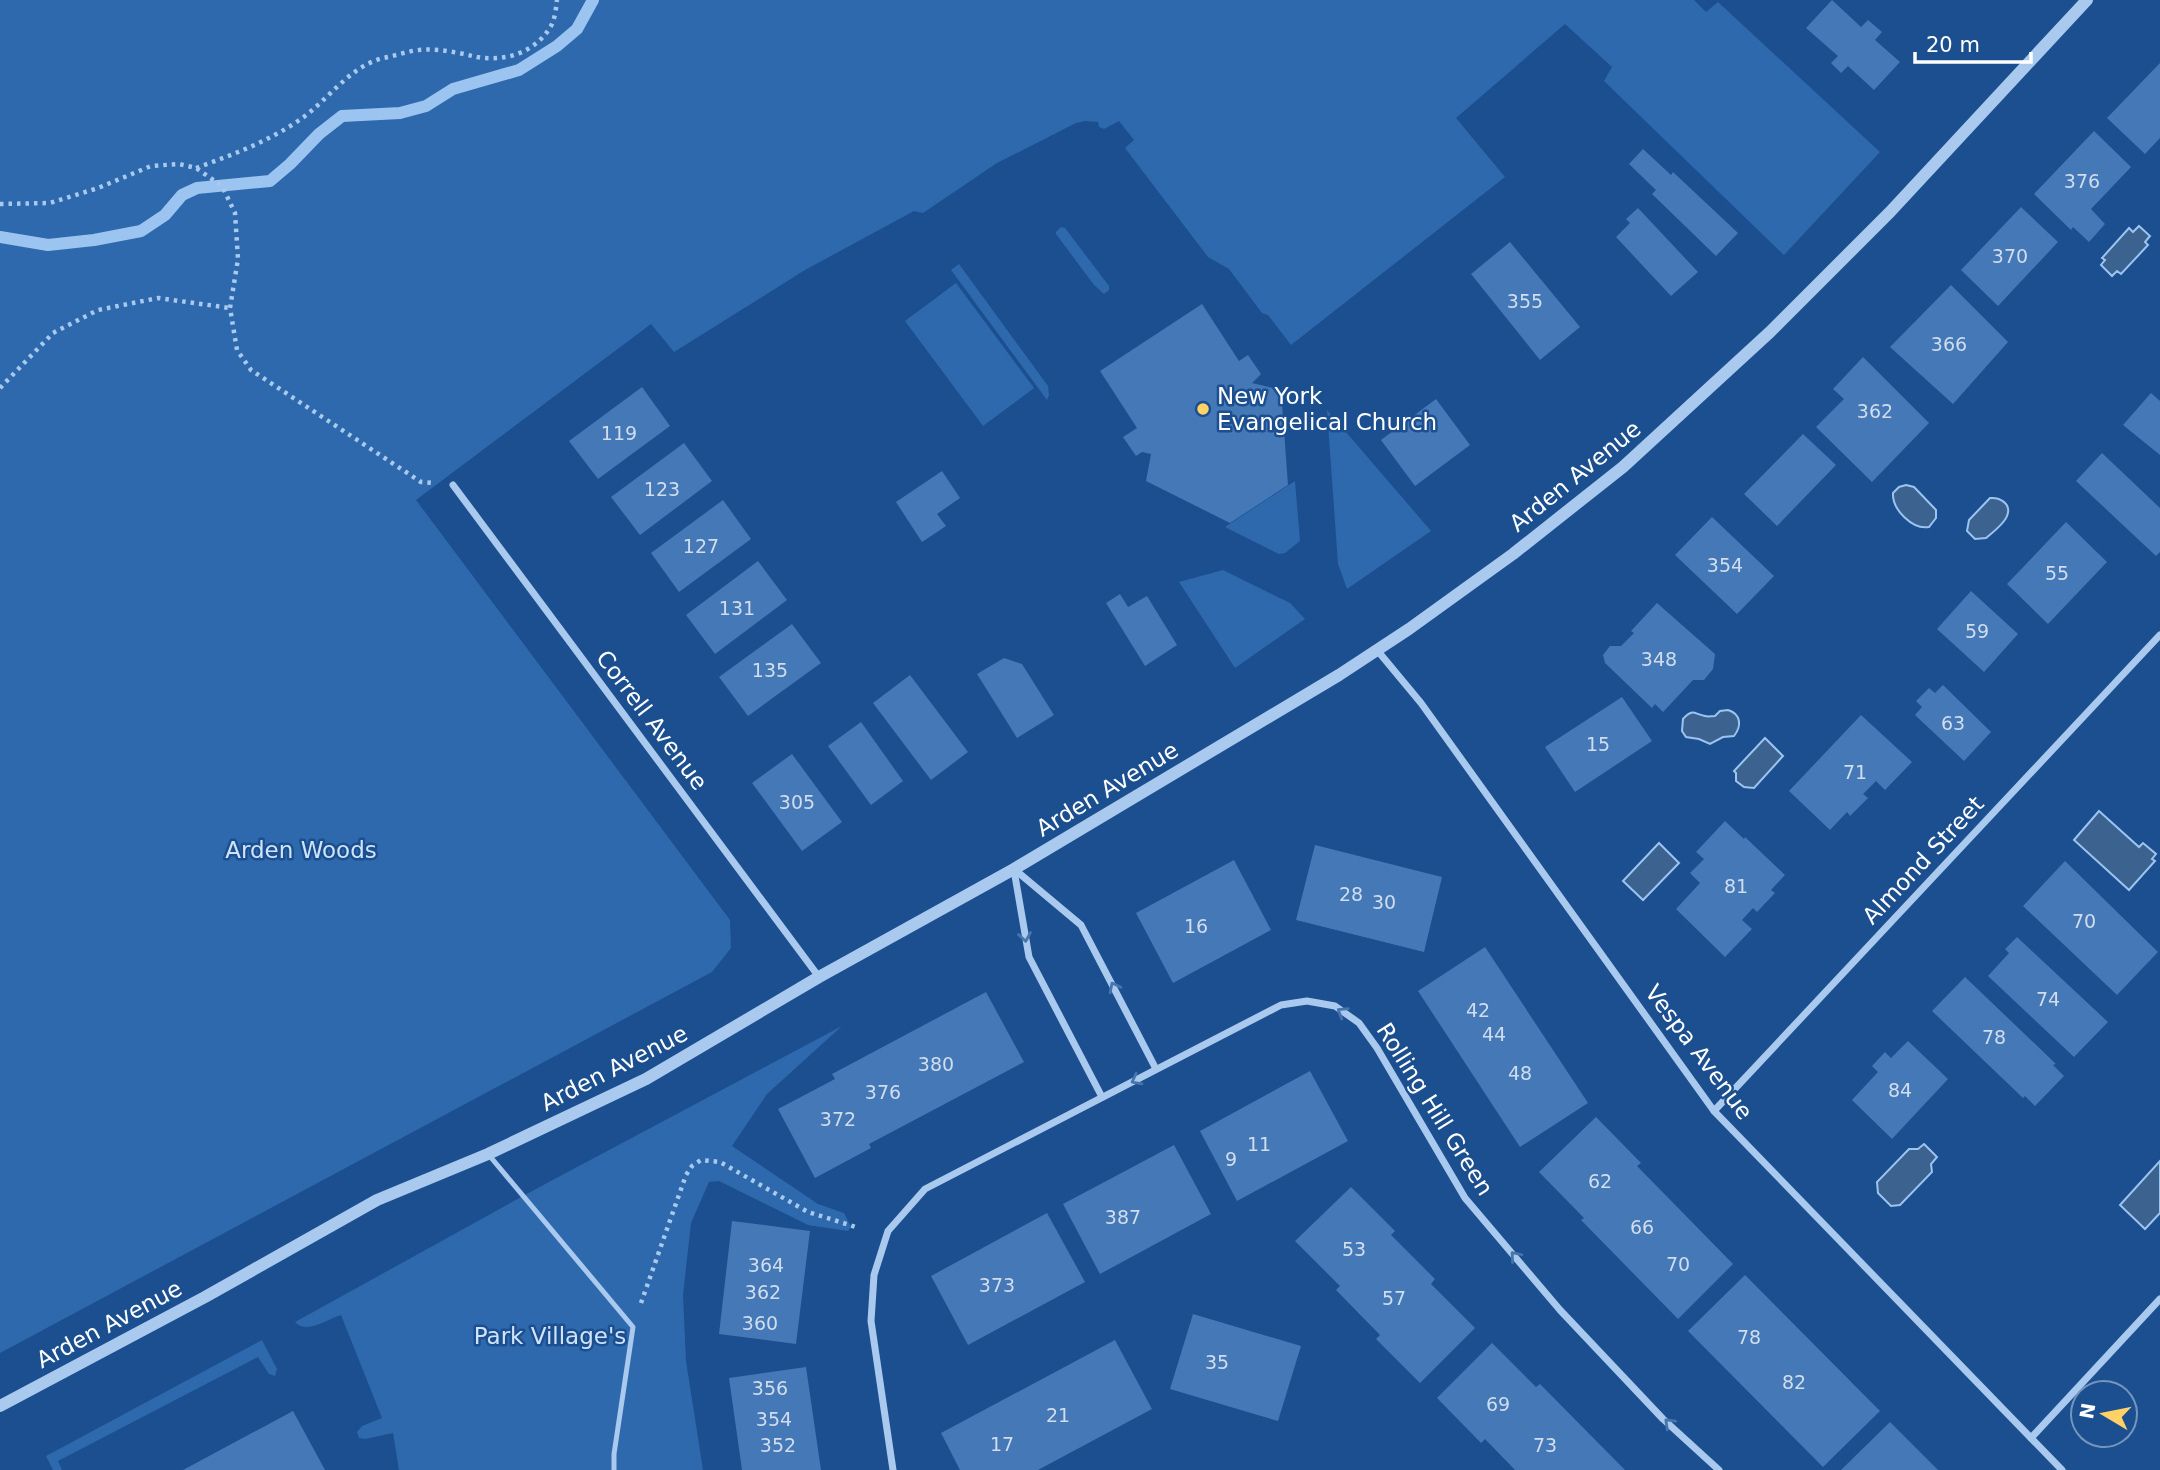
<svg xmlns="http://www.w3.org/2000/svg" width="2160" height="1470" viewBox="0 0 2160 1470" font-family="'DejaVu Sans',sans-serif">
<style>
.green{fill:#2e69ad}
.water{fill:#3c6290;stroke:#9cc4f0;stroke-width:2}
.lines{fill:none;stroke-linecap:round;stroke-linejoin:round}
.stream{stroke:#9cc4f0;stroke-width:12}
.building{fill:#4478b7}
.path{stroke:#a9c9ee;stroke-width:4.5;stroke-dasharray:3.5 5;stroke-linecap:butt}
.service{stroke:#a9c9ee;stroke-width:5}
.minor{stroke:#a9c9ee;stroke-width:7}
.tertiary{stroke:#a9c9ee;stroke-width:12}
.oneway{stroke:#4674ac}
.poi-dot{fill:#ffd166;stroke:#1b4f8f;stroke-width:2.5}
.labels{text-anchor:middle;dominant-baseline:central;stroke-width:5;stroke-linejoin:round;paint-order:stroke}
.number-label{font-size:19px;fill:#d0dded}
.poi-label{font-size:23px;fill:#fff;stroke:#1b4f8f;text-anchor:start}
.street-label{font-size:23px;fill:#fff;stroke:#1b4f8f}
.park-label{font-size:23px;fill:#cfe3fa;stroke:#1b4f8f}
</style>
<rect width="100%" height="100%" fill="#1b4f8f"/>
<g class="green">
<polygon points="0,0 1694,0 1706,12 1718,2 1880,152 1784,255 1604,81 1612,67 1565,24 1456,118 1505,177 1291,345 1268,315 1262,313 1229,269 1208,257 1125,148 1134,140 1119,121 1104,129 1099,127 1098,122 1085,121 1076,123 997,163 923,213 914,211 805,270 674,352 651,324 416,500 730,920 731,948 712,972 0,1353"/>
<polygon points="1061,227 1065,228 1109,286 1109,290 1104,294 1094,285 1056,234 1056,232"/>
<polygon points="959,264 1048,386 1049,395 1047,400 951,270"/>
<polygon points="956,283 1034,388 983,426 905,321"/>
<polygon points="1327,410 1431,531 1347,589 1338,564"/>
<polygon points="1295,481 1300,541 1285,553 1279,554 1225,527"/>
<polygon points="1223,570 1290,603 1305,619 1235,668 1179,582"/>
<path d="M842 1026 767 1094 732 1146 818 1204 844 1213 851 1227 848 1231 808 1225 719 1181 709 1182 691 1223 683 1295 686 1361 703 1470H399L393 1433 365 1439 359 1438 357 1432 362 1426 382 1418 341 1315C328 1319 306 1335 295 1322L534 1190Z"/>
<polygon points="262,1340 277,1369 275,1376 269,1374 258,1357 58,1461 62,1470 53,1470 46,1456"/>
</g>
<g class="water">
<polygon points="2139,226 2150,236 2145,242 2148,245 2121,274 2117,271 2112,276 2101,265 2105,260 2102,258 2129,228 2133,232"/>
<path d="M1906 485 1914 487 1936 510V518L1929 527C1913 530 1892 510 1893 493L1899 487Z"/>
<path d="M1990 498C2000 497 2012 504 2007 516 2004 524 1992 533 1986 538L1975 539 1967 531 1969 520Z"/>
<path d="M1728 710C1741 714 1742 726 1734 736L1723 737 1710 744 1699 739 1686 737 1682 731 1683 719C1693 708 1694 714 1705 716 1708 717 1711 716 1715 716L1720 711Z"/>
<polygon points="1765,738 1783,756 1754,788 1744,787 1736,781 1736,773 1734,771"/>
<polygon points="2099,811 2139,847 2143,843 2156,854 2152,859 2155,861 2129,890 2074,840"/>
<polygon points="1659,843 1679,863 1643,900 1623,881"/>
<polygon points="1924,1144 1937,1157 1931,1164 1932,1172 1900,1205 1891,1206 1878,1193 1877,1182 1909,1149 1918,1149"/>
<polygon points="2160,1161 2160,1213 2145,1229 2120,1205"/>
</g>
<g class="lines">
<polyline class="stream" points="0,237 48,245 94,240 141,231 165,215 182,195 197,188 270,181 290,164 319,134 342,116 400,113 426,106 453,89 519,70 557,46 577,29 593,0"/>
</g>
<g class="building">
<polygon points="1832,0 1861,27 1868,20 1882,32 1875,40 1900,62 1874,90 1848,66 1841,73 1831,63 1838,56 1806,28"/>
<polygon points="2160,63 2160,138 2145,154 2107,118"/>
<polygon points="2094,131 2131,167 2091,209 2105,224 2089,242 2073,227 2071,230 2034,194"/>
<polygon points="1643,149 1671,175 1673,172 1738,233 1716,256 1652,194 1656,190 1629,164"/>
<polygon points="2021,207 2058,242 1998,306 1961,270"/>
<polygon points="1638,208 1698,272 1671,296 1616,237 1630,223 1626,219"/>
<polygon points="1510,242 1580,327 1540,360 1471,274"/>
<polygon points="1951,285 2008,342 1953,404 1890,347"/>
<polygon points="1202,304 1239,361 1248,355 1261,374 1252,383 1281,390 1288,485 1230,523 1146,481 1151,454 1142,452 1136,456 1123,437 1137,428 1100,371"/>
<polygon points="1863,357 1929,423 1872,482 1816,427 1844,399 1833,389"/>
<polygon points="642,387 670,426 598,479 569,441"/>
<polygon points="2151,393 2160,401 2160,455 2123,425"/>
<polygon points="1436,399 1470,445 1415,486 1381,440"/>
<polygon points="1803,434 1836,465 1777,526 1744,494"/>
<polygon points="684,443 712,481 640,535 611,497"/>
<polygon points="2102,453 2160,508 2160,552 2156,556 2076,481"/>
<polygon points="942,471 960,498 937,514 946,526 922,542 896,502"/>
<polygon points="723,500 751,539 679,592 651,553"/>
<polygon points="1712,517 1774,576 1737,614 1675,555"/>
<polygon points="2066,522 2107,562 2048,624 2007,584"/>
<polygon points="758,561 787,600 715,654 686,615"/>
<polygon points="1971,591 2018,634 1984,672 1937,629"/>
<polygon points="1120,594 1128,607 1147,596 1177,645 1145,666 1106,603"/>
<polygon points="1657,603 1715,654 1713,669 1704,680 1693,680 1663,712 1655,704 1652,708 1605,663 1603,655 1610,646 1621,646 1634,633 1631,631"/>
<polygon points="792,624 821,663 748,716 719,677"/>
<polygon points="1004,658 1022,664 1054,715 1017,738 977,674"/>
<polygon points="910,675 968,752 931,780 873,703"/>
<polygon points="1943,685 1991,732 1964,761 1915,715 1922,707 1916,701 1929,688 1935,693"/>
<polygon points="1622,697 1652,741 1575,792 1545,747"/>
<polygon points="1861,715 1912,762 1885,790 1876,781 1863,794 1868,798 1850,816 1847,812 1830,830 1789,791"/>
<polygon points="861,722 903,781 871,805 828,746"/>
<polygon points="792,754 842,822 802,851 752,783"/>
<polygon points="1725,821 1744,839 1745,837 1785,875 1771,890 1775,893 1757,912 1753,908 1742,920 1752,929 1725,957 1676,909 1700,883 1690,873 1704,859 1696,852"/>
<polygon points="1315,845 1442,877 1424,952 1296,920"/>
<polygon points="1234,860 1271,930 1173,983 1136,913"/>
<polygon points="2065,861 2158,952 2117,995 2023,906"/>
<polygon points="2017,937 2108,1022 2074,1057 1988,976 2009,953 2005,949"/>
<polygon points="1485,947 1588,1103 1520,1147 1418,991"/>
<polygon points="1965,977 2056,1064 2053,1065 2064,1076 2035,1106 2025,1096 2023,1098 1932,1011"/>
<polygon points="986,992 1024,1062 869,1144 871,1148 815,1178 778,1109 835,1079 832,1074"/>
<polygon points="1908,1041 1948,1079 1892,1139 1852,1100 1878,1072 1872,1066 1885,1052 1891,1058"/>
<polygon points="1310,1071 1348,1141 1237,1201 1200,1131"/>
<polygon points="1596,1117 1641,1163 1637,1166 1733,1264 1678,1319 1581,1220 1584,1218 1539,1172"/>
<polygon points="1174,1145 1211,1214 1100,1274 1063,1204"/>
<polygon points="1351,1187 1395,1231 1391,1235 1435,1279 1431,1284 1475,1328 1420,1383 1376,1339 1380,1335 1336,1290 1340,1286 1295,1241"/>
<polygon points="1047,1213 1085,1282 968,1345 931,1276"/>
<polygon points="732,1221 810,1231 796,1344 719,1334"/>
<polygon points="1745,1275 1880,1411 1823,1467 1688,1331"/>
<polygon points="1193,1314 1301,1346 1278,1421 1170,1389"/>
<polygon points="1115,1340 1152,1409 1038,1470 960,1470 941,1433"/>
<polygon points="1492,1343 1536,1387 1540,1384 1625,1470 1515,1470 1485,1439 1481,1443 1437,1398"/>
<polygon points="806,1367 821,1470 742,1470 729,1378"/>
<polygon points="293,1411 325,1470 183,1470"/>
<polygon points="1890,1422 1938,1470 1841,1470"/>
</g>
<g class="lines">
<g class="path">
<path d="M196 168C232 155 267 142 298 121 327 102 348 67 383 58 395 56 408 51 419 50 439 48 459 53 477 57 506 62 536 52 551 26 555 19 556 8 557 0"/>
<polyline points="0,204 50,203 98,188 151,166 179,164 196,168 222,186 235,213 238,259 230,308 237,350 251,370 421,482 433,483"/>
<polyline points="0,388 53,333 98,310 158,298 230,308"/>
<polyline points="641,1303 686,1175 692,1166 701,1160 720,1162 808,1212 856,1227"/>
</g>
<polyline class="service" points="488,1154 633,1327 614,1454 614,1470"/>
<g class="minor">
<polyline points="453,485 819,977"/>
<polyline points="1377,650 1421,703 1714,1111 2062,1470"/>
<polyline points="1014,869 1081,925 1156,1069"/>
<polyline points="1014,870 1029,957 1102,1097"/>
<polyline points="1714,1111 2160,635"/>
<polyline points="2031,1438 2160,1299"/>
<polyline points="893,1470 871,1321 874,1275 888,1231 925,1189 1281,1005 1307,1001 1335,1006 1359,1023 1377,1048 1465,1198 1560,1310 1663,1419 1719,1470"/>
</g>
<polyline class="tertiary" points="0,1406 205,1297 377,1200 488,1154 646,1079 819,977 1014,869 1339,675 1409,629 1513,554 1623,467 1770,332 1890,212 2087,0"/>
</g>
<defs><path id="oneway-chevron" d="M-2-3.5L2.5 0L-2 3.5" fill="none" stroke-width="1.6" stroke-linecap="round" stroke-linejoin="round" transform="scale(1.75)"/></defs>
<g class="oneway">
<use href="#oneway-chevron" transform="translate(1025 937) rotate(81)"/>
<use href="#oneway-chevron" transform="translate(1114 987) rotate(-117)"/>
<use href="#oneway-chevron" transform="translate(1342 1012) rotate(-148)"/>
<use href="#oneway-chevron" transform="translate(1136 1080) rotate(152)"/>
<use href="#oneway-chevron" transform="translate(1515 1256) rotate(-130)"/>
<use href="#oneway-chevron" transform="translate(1669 1423) rotate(-136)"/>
</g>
<circle class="poi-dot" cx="1203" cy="409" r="7"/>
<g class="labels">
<g class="number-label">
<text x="2082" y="181">376</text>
<text x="2010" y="256">370</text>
<text x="1525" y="301">355</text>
<text x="1949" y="344">366</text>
<text x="1875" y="411">362</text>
<text x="619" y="433">119</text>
<text x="662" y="489">123</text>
<text x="701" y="546">127</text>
<text x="1725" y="565">354</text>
<text x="2057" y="573">55</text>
<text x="737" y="608">131</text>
<text x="1977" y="631">59</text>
<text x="1659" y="659">348</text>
<text x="770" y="670">135</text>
<text x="1953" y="723">63</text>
<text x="1598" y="744">15</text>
<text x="1855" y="772">71</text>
<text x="797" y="802">305</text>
<text x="1736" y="886">81</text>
<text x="1351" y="894">28</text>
<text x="1384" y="902">30</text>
<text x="2084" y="921">70</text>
<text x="1196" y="926">16</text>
<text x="2048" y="999">74</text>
<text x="1478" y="1010">42</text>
<text x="1494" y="1034">44</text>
<text x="1994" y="1037">78</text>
<text x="936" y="1064">380</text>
<text x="1520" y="1073">48</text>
<text x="1900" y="1090">84</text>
<text x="883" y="1092">376</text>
<text x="838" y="1119">372</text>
<text x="1259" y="1144">11</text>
<text x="1231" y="1159">9</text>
<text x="1600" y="1181">62</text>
<text x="1123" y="1217">387</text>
<text x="1642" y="1227">66</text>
<text x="1354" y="1249">53</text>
<text x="1678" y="1264">70</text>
<text x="766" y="1265">364</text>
<text x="997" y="1285">373</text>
<text x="763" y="1292">362</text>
<text x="1394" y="1298">57</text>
<text x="760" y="1323">360</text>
<text x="1749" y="1337">78</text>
<text x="1217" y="1362">35</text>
<text x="1794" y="1382">82</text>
<text x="770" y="1388">356</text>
<text x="1498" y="1404">69</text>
<text x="1058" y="1415">21</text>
<text x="774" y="1419">354</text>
<text x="1002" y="1444">17</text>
<text x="778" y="1445">352</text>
<text x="1545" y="1445">73</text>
</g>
<g class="poi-label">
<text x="1217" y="396">New York<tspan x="1217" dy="26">Evangelical Church</tspan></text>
</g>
<g class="street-label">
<text transform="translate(1575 476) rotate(-39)">Arden Avenue</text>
<text transform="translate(652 720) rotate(53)">Correll Avenue</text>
<text transform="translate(1107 789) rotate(-31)">Arden Avenue</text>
<text transform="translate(1923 860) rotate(-47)">Almond Street</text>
<text transform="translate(1699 1052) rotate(53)">Vespa Avenue</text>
<text transform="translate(614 1068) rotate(-27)">Arden Avenue</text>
<text transform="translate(1435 1109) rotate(58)">Rolling Hill Green</text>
<text transform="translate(109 1324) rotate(-28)">Arden Avenue</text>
</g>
<g class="park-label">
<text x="301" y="850">Arden Woods</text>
<text x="550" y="1336">Park Village's</text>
</g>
</g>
<g transform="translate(2104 1414) rotate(280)"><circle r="33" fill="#1b4f8f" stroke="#7695bc" stroke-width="2"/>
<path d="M0-5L12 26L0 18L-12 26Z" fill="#ffd166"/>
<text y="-10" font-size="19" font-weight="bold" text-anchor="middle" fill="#ffffff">N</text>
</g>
<path d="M1915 52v10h116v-10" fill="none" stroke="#ffffff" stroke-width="3.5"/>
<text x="1926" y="52" font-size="21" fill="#ffffff" stroke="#1b4f8f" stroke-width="5" paint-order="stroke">20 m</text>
</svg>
